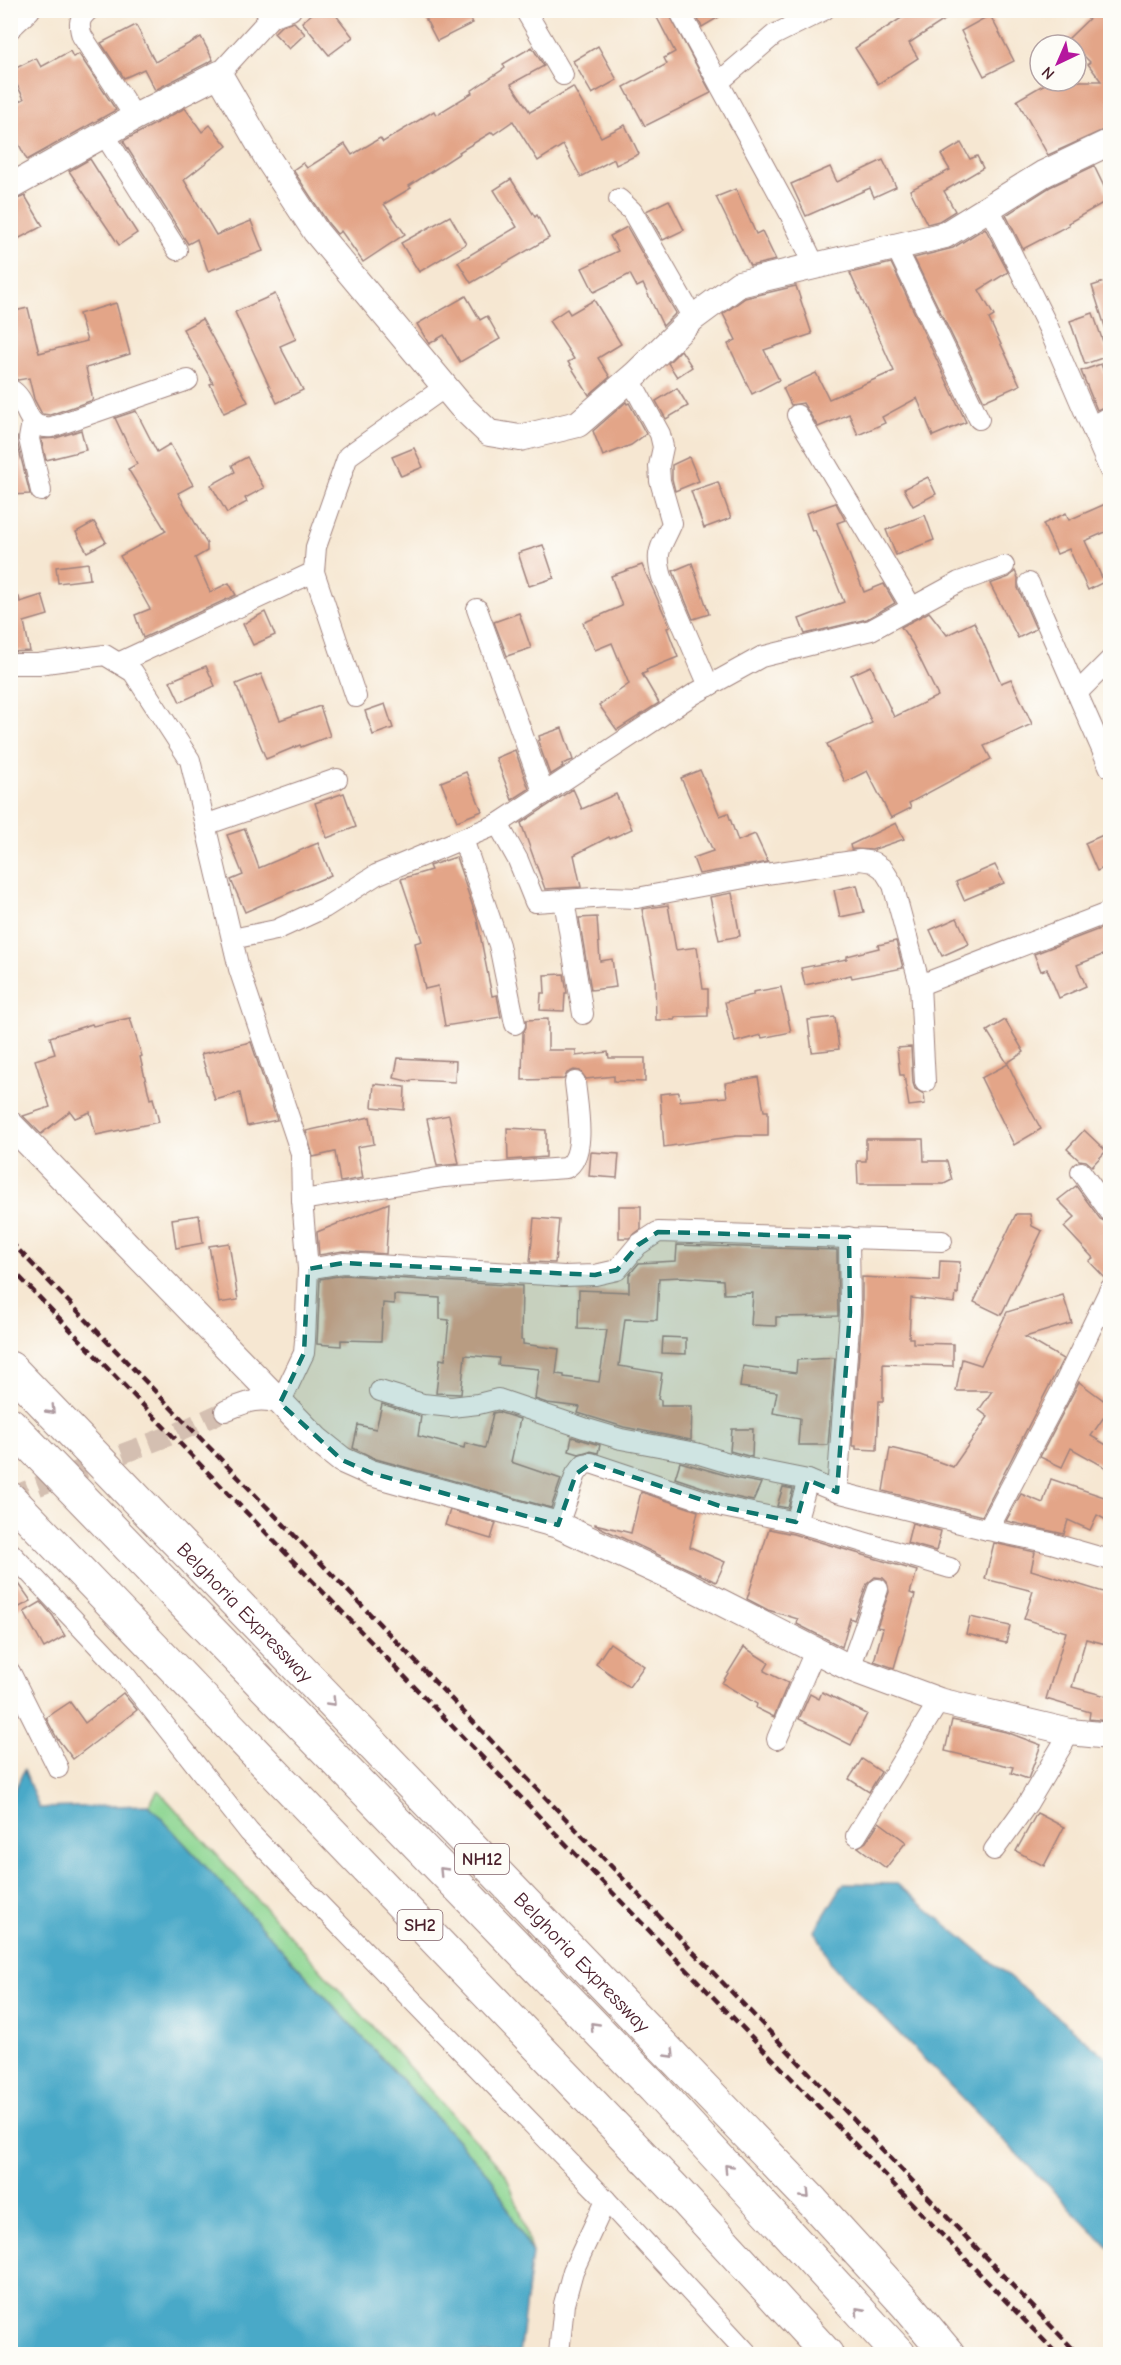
<svg xmlns="http://www.w3.org/2000/svg" width="1121" height="2365" viewBox="0 0 1121 2365" font-family="'Comic Neue',sans-serif">
<style>
.green{fill:#8dd692;stroke:#6c7a5e;stroke-width:1.5}
.water{fill:#49a9c8;stroke:#4a647a;stroke-width:1.5}
.building{fill:#e3a588}
.lines{fill:none;stroke-linecap:round;stroke-linejoin:round}
.minor-tunnel{stroke:#d4bfb1;stroke-width:20;stroke-dasharray:20 10;stroke-linecap:butt}
.minor-casing{stroke:#a0837e;stroke-width:22}
.tertiary-casing{stroke:#a0837e;stroke-width:28}
.primary-casing{stroke:#a0837e;stroke-width:34}
.motorway-casing{stroke:#a0837e;stroke-width:35}
.minor{stroke:#fff;stroke-width:20}
.tertiary{stroke:#fff;stroke-width:26}
.primary{stroke:#fff;stroke-width:32}
.motorway{stroke:#fff;stroke-width:33}
.rail{stroke:#4a1f2b;stroke-width:4.5;stroke-dasharray:9 4.5;stroke-linecap:butt}
.oneway{stroke:#ae9aa0}
.marked{fill:#0f766e;fill-opacity:0.2;stroke:#0f766e;stroke-width:4.5;stroke-dasharray:12 8;stroke-linejoin:round}
.labels{text-anchor:middle;dominant-baseline:central;stroke-width:5;stroke-linejoin:round;paint-order:stroke}
.shield{fill:#fdfcf7;stroke:#806168;stroke-width:1.5}
.shield-label{font-size:18px;font-weight:bold;fill:#4a1f2b}
.street-label{font-size:20px;fill:#4a1f2b;stroke:#fdfcf7}
</style>
<rect width="100%" height="100%" fill="#fdfcf7"/>
<filter id="ink" filterUnits="userSpaceOnUse"><feTurbulence type="fractalNoise" baseFrequency=".0167" numOctaves="2"/><feDisplacementMap in="SourceGraphic" scale="12" xChannelSelector="R" yChannelSelector="G"/><feConvolveMatrix kernelMatrix="1 2 1 2 8 2 1 2 1" color-interpolation-filters="sRGB"/></filter>
<filter id="wash" filterUnits="userSpaceOnUse"><feTurbulence type="fractalNoise" baseFrequency=".008" numOctaves="4" result="noise"/><feDisplacementMap in="SourceGraphic" scale="24" xChannelSelector="R" yChannelSelector="G"/><feGaussianBlur stdDeviation="1.35" result="paint"/><feColorMatrix in="noise" values="0 0 0 0 0 0 0 0 0 0 0 0 0 0 0 0 0 1.4 0 .05"/><feComposite in="paint" operator="in"/></filter>
<g filter="url(#wash)">
<rect width="100%" height="100%" fill="#f6e7d2"/>
<polygon class="green" points="158,1790 505,2173 522,2216 532,2254 491,2177 149,1805"/>
<g class="water">
<polygon points="24,1770 39,1808 149,1805 491,2177 532,2254 519,2354 11,2354 10,1801"/>
<polygon points="844,1883 897,1884 1110,2060 1110,2249 832,1965 815,1930"/>
</g>
<g id="blocks">
<g class="building">
<polygon points="317,10 332,10 353,37 329,55 302,22"/>
<polygon points="421,10 466,10 473,23 437,41"/>
<polygon points="653,10 667,10 711,93 645,126 624,87 667,64 664,58 675,52"/>
<polygon points="693,10 731,10 702,27"/>
<polygon points="899,10 960,10 909,43 918,58 878,84 855,48 903,17"/>
<polygon points="1098,10 1110,24 1110,127 1048,155 1017,100 1050,81 1101,81 1088,64 1090,62 1076,48 1076,45 1068,39"/>
<polygon points="990,15 1014,61 984,76 961,31"/>
<polygon points="294,22 305,34 289,49 274,33 281,26"/>
<polygon points="136,25 155,62 201,37 213,60 155,90 144,69 124,78 101,43"/>
<polygon points="598,46 617,80 592,94 573,61"/>
<polygon points="532,47 544,66 511,84 530,112 573,87 601,137 625,125 639,154 616,165 614,159 581,177 563,145 538,161 513,121 494,134 492,132 459,152 460,153 409,186 411,188 384,204 405,234 363,262 341,231 337,234 328,223 293,170 303,163 307,168 345,144 352,155 380,138 383,142 434,111 436,115 472,93 471,91 505,68 503,64"/>
<polygon points="70,51 73,57 79,54 116,110 27,160 10,127 10,106 24,99 10,71 36,58 41,67"/>
<polygon points="185,108 202,132 210,125 227,146 184,180 216,235 251,221 263,251 208,271 197,239 188,244 123,141"/>
<polygon points="961,143 970,159 977,156 983,168 944,191 955,211 939,221 927,224 910,190 950,170 941,155"/>
<polygon points="90,159 137,233 119,245 69,171"/>
<polygon points="883,160 896,187 874,197 870,188 806,216 791,184 830,167 837,182"/>
<polygon points="1094,166 1110,199 1068,223 1069,225 1023,249 1006,215 1050,187"/>
<polygon points="511,179 535,217 537,215 549,238 471,283 458,262 517,227 494,190"/>
<polygon points="736,189 756,234 762,231 776,260 750,266 716,197"/>
<polygon points="25,196 43,226 10,243 10,202"/>
<polygon points="669,200 684,230 663,240 646,211"/>
<polygon points="450,216 466,244 419,272 401,243"/>
<polygon points="627,227 676,313 663,326 643,284 637,287 630,274 594,292 582,268 618,251 610,236"/>
<polygon points="985,228 1008,272 979,290 994,316 989,319 1020,385 984,401 914,258 953,248"/>
<polygon points="891,263 966,422 933,436 917,398 882,417 885,423 858,435 849,414 818,427 803,403 791,405 783,388 816,373 829,399 894,371 850,273"/>
<polygon points="1110,280 1110,333 1107,333 1092,286"/>
<polygon points="796,286 812,334 764,350 779,380 752,394 728,344 736,340 723,314 745,298"/>
<polygon points="275,294 296,339 280,346 303,390 277,403 235,312"/>
<polygon points="466,296 480,320 487,316 500,339 460,362 444,335 429,344 417,324"/>
<polygon points="594,300 621,344 598,358 610,377 589,395 568,362 574,359 549,321 567,309 570,314"/>
<polygon points="116,303 130,354 86,368 93,400 50,415 42,414 34,399 29,378 18,380 10,377 10,312 28,308 39,353 87,341 79,314"/>
<polygon points="1093,313 1108,356 1085,364 1070,321"/>
<polygon points="202,319 248,402 224,413 210,384 213,383 183,329"/>
<polygon points="681,350 692,367 677,377 668,363"/>
<polygon points="1101,364 1110,388 1110,404 1097,410 1081,371"/>
<polygon points="677,388 688,406 666,419 656,401"/>
<polygon points="626,402 627,404 629,403 646,434 631,445 603,456 593,431"/>
<polygon points="136,411 157,452 170,444 193,485 178,493 207,544 207,551 195,558 210,592 229,583 236,595 143,638 135,615 150,609 120,556 166,531 128,469 137,464 115,418"/>
<polygon points="81,430 86,450 46,460 41,439 56,438"/>
<polygon points="17,437 17,442 30,494 10,495 10,438"/>
<polygon points="414,448 423,467 401,476 392,457"/>
<polygon points="247,457 264,488 245,498 247,502 227,513 211,485 235,472 232,465"/>
<polygon points="689,457 699,481 675,491 672,479 672,465"/>
<polygon points="928,477 936,494 913,506 904,489"/>
<polygon points="718,482 731,518 704,528 691,491"/>
<polygon points="1110,502 1110,530 1085,541 1104,582 1088,590 1069,549 1057,554 1043,524 1066,513 1069,520"/>
<polygon points="836,503 845,520 837,523 864,592 884,584 895,603 867,619 805,634 799,619 844,602 815,530 812,531 806,513"/>
<polygon points="925,515 934,540 896,555 886,530"/>
<polygon points="94,522 106,542 87,552 76,532"/>
<polygon points="543,545 554,578 529,586 518,553"/>
<polygon points="88,563 90,579 58,583 56,567"/>
<polygon points="692,563 709,614 693,619 673,571"/>
<polygon points="642,565 670,627 667,628 678,657 646,670 647,672 642,674 659,703 617,730 599,705 629,684 612,643 595,650 583,623 622,606 611,576"/>
<polygon points="1015,571 1018,578 1018,588 1036,629 1018,638 990,584 1009,577"/>
<polygon points="42,595 48,615 24,622 30,651 10,652 10,597 19,597 20,602"/>
<polygon points="265,612 275,635 253,645 243,624"/>
<polygon points="929,612 947,635 974,622 1001,683 1011,679 1032,724 984,746 991,759 909,803 911,808 891,818 867,771 845,782 827,744 872,723 851,675 871,666 894,717 938,696 912,643 901,627"/>
<polygon points="519,613 531,648 507,656 494,622"/>
<polygon points="206,666 215,686 180,702 170,681"/>
<polygon points="261,674 280,720 320,706 330,736 301,747 300,745 266,759 236,684"/>
<polygon points="385,704 393,728 373,735 365,711"/>
<polygon points="562,728 573,760 562,764 563,767 550,775 538,741 540,740 539,736"/>
<polygon points="515,750 529,789 512,800 496,758"/>
<polygon points="700,770 720,816 728,813 738,841 755,834 768,862 699,874 693,858 713,851 681,778"/>
<polygon points="466,772 482,811 457,821 441,782"/>
<polygon points="573,789 582,809 616,794 632,829 610,839 609,837 574,855 581,887 545,889 521,823"/>
<polygon points="344,793 356,827 327,838 315,803"/>
<polygon points="896,823 904,839 872,850 851,849 850,845"/>
<polygon points="245,829 259,868 318,843 331,875 245,912 231,880 243,875 227,835"/>
<polygon points="1110,832 1110,865 1097,871 1085,843"/>
<polygon points="456,857 477,919 492,996 497,995 501,1017 445,1026 438,986 425,989 415,943 422,941 401,879 431,870 429,866"/>
<polygon points="995,865 1004,883 964,900 956,882"/>
<polygon points="857,885 864,912 840,917 834,890"/>
<polygon points="732,893 740,936 719,940 710,897"/>
<polygon points="668,905 676,950 697,947 703,989 708,989 708,1016 675,1017 675,1020 656,1020 655,978 642,909"/>
<polygon points="597,917 600,961 612,959 616,987 591,990 579,918"/>
<polygon points="957,918 969,944 942,956 930,930"/>
<polygon points="1110,925 1110,952 1077,965 1086,986 1059,998 1047,969 1041,971 1034,954"/>
<polygon points="896,941 903,968 852,978 851,975 805,985 801,968 847,959 847,956 879,948 878,945"/>
<polygon points="564,974 567,993 565,993 564,1011 540,1010 541,993 545,993 544,975"/>
<polygon points="781,987 791,1032 762,1038 761,1035 735,1042 725,1002 753,995 753,992"/>
<polygon points="835,1017 839,1049 812,1052 808,1020"/>
<polygon points="130,1018 142,1056 140,1057 150,1099 153,1098 159,1122 96,1135 90,1112 75,1118 70,1111 41,1134 23,1116 50,1107 35,1060 55,1054 50,1037 92,1024 93,1026"/>
<polygon points="548,1019 548,1050 576,1050 576,1056 608,1052 609,1058 645,1058 645,1082 614,1081 614,1076 586,1079 580,1071 574,1070 567,1073 564,1079 522,1080 523,1033 526,1027 526,1020"/>
<polygon points="1005,1020 1024,1052 1007,1063 987,1031"/>
<polygon points="251,1042 277,1120 247,1126 240,1093 215,1100 201,1054"/>
<polygon points="911,1047 913,1083 915,1089 924,1094 925,1104 909,1106 904,1075 900,1075 897,1048"/>
<polygon points="398,1058 456,1061 455,1082 412,1080 411,1082 394,1078"/>
<polygon points="1008,1064 1017,1083 1016,1084 1041,1129 1014,1145 981,1078"/>
<polygon points="758,1077 764,1111 768,1111 768,1136 736,1136 664,1147 660,1094 679,1092 680,1101 727,1097 725,1083"/>
<polygon points="374,1084 405,1087 404,1110 372,1107"/>
<polygon points="449,1115 459,1164 437,1166 427,1119"/>
<polygon points="370,1117 374,1144 357,1147 363,1178 340,1182 335,1152 313,1157 306,1131"/>
<polygon points="507,1128 546,1130 546,1157 508,1160"/>
<polygon points="1084,1130 1106,1151 1092,1166 1086,1161 1079,1160 1067,1149"/>
<polygon points="866,1139 923,1139 924,1161 947,1161 952,1180 944,1184 858,1184 857,1161 866,1161"/>
<polygon points="591,1152 619,1154 617,1178 589,1176"/>
<polygon points="1076,1186 1100,1219 1110,1224 1110,1277 1105,1278 1089,1261 1093,1258 1064,1227 1075,1217 1058,1200"/>
<polygon points="389,1203 386,1254 343,1251 319,1255 317,1232"/>
<polygon points="619,1206 641,1206 641,1229 629,1238 619,1238"/>
<polygon points="1016,1214 1030,1214 1032,1226 1042,1231 1001,1315 974,1302"/>
<polygon points="199,1215 203,1243 176,1248 172,1219"/>
<polygon points="534,1218 559,1220 555,1263 530,1262"/>
<polygon points="229,1243 238,1300 219,1303 209,1246"/>
<polygon points="677,1245 837,1250 838,1316 776,1317 776,1326 751,1325 753,1293 724,1294 723,1280 682,1277 659,1278 657,1320 625,1319 619,1366 662,1373 658,1399 661,1400 661,1406 692,1406 691,1440 624,1427 578,1413 580,1407 547,1403 535,1399 539,1369 498,1365 499,1358 465,1355 461,1394 436,1393 440,1359 445,1360 449,1320 440,1319 440,1298 394,1295 394,1304 383,1303 381,1341 341,1340 341,1346 317,1344 320,1279 344,1275 522,1286 521,1340 523,1340 523,1344 559,1349 556,1374 564,1375 564,1377 599,1382 607,1330 578,1329 579,1290 629,1292 629,1275 639,1263 676,1261"/>
<polygon points="940,1261 960,1262 958,1294 956,1293 955,1303 911,1298 909,1338 913,1338 913,1343 953,1344 953,1366 883,1364 883,1401 879,1401 877,1450 856,1449 856,1446 852,1446 862,1313 862,1277 939,1281"/>
<polygon points="1063,1295 1072,1323 1025,1337 1063,1359 982,1516 883,1491 890,1448 920,1455 953,1467 988,1417 979,1410 992,1391 956,1391 962,1359 981,1365 1007,1312"/>
<polygon points="663,1337 686,1338 686,1354 662,1353"/>
<polygon points="835,1358 828,1445 798,1445 800,1418 773,1413 777,1392 740,1387 743,1366 796,1373 797,1360"/>
<polygon points="1079,1382 1110,1405 1110,1408 1091,1436 1110,1447 1110,1470 1071,1448 1062,1467 1040,1457"/>
<polygon points="382,1404 421,1416 418,1436 464,1448 465,1443 485,1448 493,1413 498,1412 520,1419 511,1462 561,1479 551,1508 376,1459 353,1448 358,1425 376,1429"/>
<polygon points="732,1429 753,1429 752,1457 730,1451"/>
<polygon points="572,1437 600,1445 598,1453 589,1451 579,1454 569,1451"/>
<polygon points="680,1462 739,1479 761,1483 753,1501 726,1495 675,1478"/>
<polygon points="1051,1479 1110,1499 1110,1522 1097,1515 1090,1530 1068,1520 1064,1534 1006,1521 1021,1494 1043,1503"/>
<polygon points="783,1487 793,1489 788,1508 777,1506"/>
<polygon points="641,1492 698,1511 690,1547 725,1562 716,1582 595,1525 595,1524 631,1533"/>
<polygon points="450,1510 496,1523 491,1539 445,1525"/>
<polygon points="912,1523 941,1531 936,1551 907,1543"/>
<polygon points="769,1529 793,1534 917,1571 910,1593 915,1595 894,1668 874,1661 883,1628 877,1627 889,1592 887,1582 883,1578 875,1577 867,1584 854,1620 850,1618 842,1647 797,1624 798,1619 768,1610 747,1599"/>
<polygon points="994,1543 1035,1552 1031,1570 1110,1594 1110,1626 1106,1644 1086,1639 1072,1687 1110,1697 1108,1721 1089,1719 1090,1712 1046,1699 1066,1632 1024,1619 1033,1591 985,1579"/>
<polygon points="10,1571 31,1601 10,1612"/>
<polygon points="41,1602 53,1616 65,1636 44,1648 24,1612"/>
<polygon points="970,1617 1010,1626 1006,1643 966,1634"/>
<polygon points="610,1643 644,1666 629,1687 596,1664"/>
<polygon points="744,1647 769,1663 764,1671 788,1683 774,1717 756,1708 757,1704 722,1683"/>
<polygon points="822,1692 867,1714 851,1745 799,1719 810,1694 819,1699"/>
<polygon points="123,1693 137,1710 73,1759 57,1738 46,1718 70,1702 85,1723"/>
<polygon points="952,1720 1006,1732 1041,1745 1028,1779 1011,1773 1013,1767 945,1751"/>
<polygon points="862,1759 881,1772 869,1792 849,1779"/>
<polygon points="1037,1813 1064,1827 1044,1866 1016,1851"/>
<polygon points="879,1822 906,1842 886,1868 858,1847 866,1842"/>
</g>
</g>
</g>
<g filter="url(#ink)">
<use href="#blocks" fill-opacity="0" stroke="#a0837e" stroke-width="1.5"/>
<g class="lines">
<polyline class="minor-tunnel" points="10,1497 179,1432 225,1411"/>
<g class="minor-casing">
<g id="minor">
<path d="M89 10C79 18 78 24 82 36L135 117"/>
<polyline points="265,10 271,17 291,10"/>
<polyline points="525,10 563,75"/>
<polyline points="679,10 789,212 815,266"/>
<polyline points="10,29 30,10"/>
<polyline points="219,74 271,17"/>
<polyline points="719,82 774,35 824,10"/>
<polyline points="104,134 177,250"/>
<polyline points="619,199 632,211 693,318"/>
<polyline points="989,208 1048,327 1110,471"/>
<polyline points="896,247 979,419"/>
<path d="M630 379 660 434 663 447 659 466 660 481 672 523C662 547 654 550 662 577L709 686"/>
<path d="M10 389C31 401 21 430 52 427L188 380"/>
<polyline points="797,415 912,608"/>
<polyline points="32,422 29,439 41,491"/>
<polyline points="1091,427 1110,416"/>
<polyline points="1029,583 1077,693"/>
<polyline points="477,609 544,794"/>
<polyline points="1110,660 1077,693 1110,768"/>
<polyline points="118,663 314,572"/>
<path d="M10 664H38L105 655 133 672 190 760 239 969 301 1153 302 1200 308 1269 305 1340 304 1353 280 1403C256 1397 247 1402 225 1411"/>
<polyline points="356,697 314,572 316,547 348,456 445,387"/>
<polyline points="498,824 518,860 535,902 608,897 637,898 766,874 860,860 873,862 883,869 893,885 920,985 925,1082"/>
<polyline points="205,825 337,779"/>
<polyline points="463,839 499,945 515,1024"/>
<polyline points="564,900 583,1014"/>
<polyline points="232,939 276,930 324,908 376,875 498,824 694,694 761,657 871,630 959,582 1004,566"/>
<polyline points="920,985 1110,912"/>
<polyline points="1081,1172 1110,1212"/>
<path d="M302 1200 444 1177 566 1168C588 1156 577 1104 575 1082"/>
<polyline points="849,1237 850,1312 837,1492 988,1530 1051,1543 1110,1560"/>
<polyline points="308,1269 343,1263 564,1276 595,1275 617,1270 638,1245 658,1232 942,1241"/>
<polyline points="380,1391 423,1404 451,1407 478,1404 498,1399 584,1428 621,1439 696,1453 742,1467 808,1480 837,1492"/>
<polyline points="796,1522 808,1480"/>
<polyline points="558,1525 576,1474 584,1464 591,1463 723,1507 796,1522 950,1568"/>
<polyline points="988,1530 1059,1395 1110,1289"/>
<polyline points="10,1552 121,1670 249,1832 606,2200 748,2354"/>
<polyline points="850,1668 878,1589"/>
<polyline points="10,1672 58,1768"/>
<polyline points="777,1739 815,1651"/>
<polyline points="856,1836 939,1701"/>
<polyline points="994,1850 1028,1803 1070,1732"/>
<polyline points="559,2354 564,2304 573,2271 606,2200"/>
</g>
</g>
<g class="tertiary-casing">
<g id="tertiary">
<polyline points="10,187 135,117 219,74 268,159 316,232 461,406 489,433 520,438 578,424 637,373 693,318 739,284 945,235 1043,174 1110,142"/>
<polyline points="10,1124 317,1440 342,1460 371,1473 558,1525 681,1582 850,1668 939,1701 1070,1732 1110,1736"/>
</g>
</g>
<g class="primary-casing">
<polyline id="primary" points="10,1498 674,2188 827,2354"/>
</g>
<g class="motorway-casing">
<g id="motorway">
<path id="s1" d="M10 1368 813 2202 907 2305 948 2354"/>
<polyline points="10,1424 654,2088 899,2354"/>
</g>
</g>
<use href="#minor" class="minor"/>
<use href="#tertiary" class="tertiary"/>
<use href="#primary" class="primary"/>
<use href="#motorway" class="motorway"/>
<g class="rail">
<polyline points="10,1241 347,1590 1078,2354"/>
<polyline points="10,1267 1057,2354"/>
</g>
</g>
<defs><path id="oneway-chevron" d="M-2-3.5L2.5 0L-2 3.5" fill="none" stroke-width="1.6" stroke-linecap="round" stroke-linejoin="round" transform="scale(1.5)"/></defs>
<g class="oneway">
<use href="#oneway-chevron" transform="translate(51 1410) rotate(46)"/>
<use href="#oneway-chevron" transform="translate(332 1702) rotate(46)"/>
<use href="#oneway-chevron" transform="translate(443 1871) rotate(-134)"/>
<use href="#oneway-chevron" transform="translate(594 2026) rotate(-134)"/>
<use href="#oneway-chevron" transform="translate(671 2054) rotate(46)"/>
<use href="#oneway-chevron" transform="translate(728 2168) rotate(-133)"/>
<use href="#oneway-chevron" transform="translate(806 2195) rotate(46)"/>
<use href="#oneway-chevron" transform="translate(859 2311) rotate(-132)"/>
</g>
</g>
<path class="marked" d="M658 1232 849 1237 850 1312 837 1492 808 1480 796 1522 723 1507 591 1463 576 1474 558 1525 371 1473 342 1460 280 1403 304 1353 308 1269 343 1263 595 1275 617 1270 638 1245Z"/>
<g class="labels">
<g class="shield">
<rect x="455" y="1844" width="54" height="30" rx="4.5"/>
<rect x="397.5" y="1910" width="45" height="30" rx="4.5"/>
</g>
<g class="shield-label">
<text x="482" y="1859">NH12</text>
<text x="420" y="1925">SH2</text>
</g>
<g class="street-label">
<text stroke="none"><textPath href="#s1" startOffset="339">Belghoria Expressway</textPath></text>
<text stroke="none"><textPath href="#s1" startOffset="825">Belghoria Expressway</textPath></text>
</g>
</g>
<rect width="1121" height="2365" fill="none" stroke="#fdfcf7" stroke-width="36"/>
<g transform="translate(1058 63) rotate(224)"><circle r="28" fill="#fdfcf7" stroke="#b5a4a5" stroke-width="1.5"/>
<path d="M0-4.5L10 22L0 15L-10 22Z" fill="#b5179e"/>
<text y="-9" font-size="16" font-weight="bold" text-anchor="middle" fill="#4a1f2b">N</text>
</g>
</svg>
